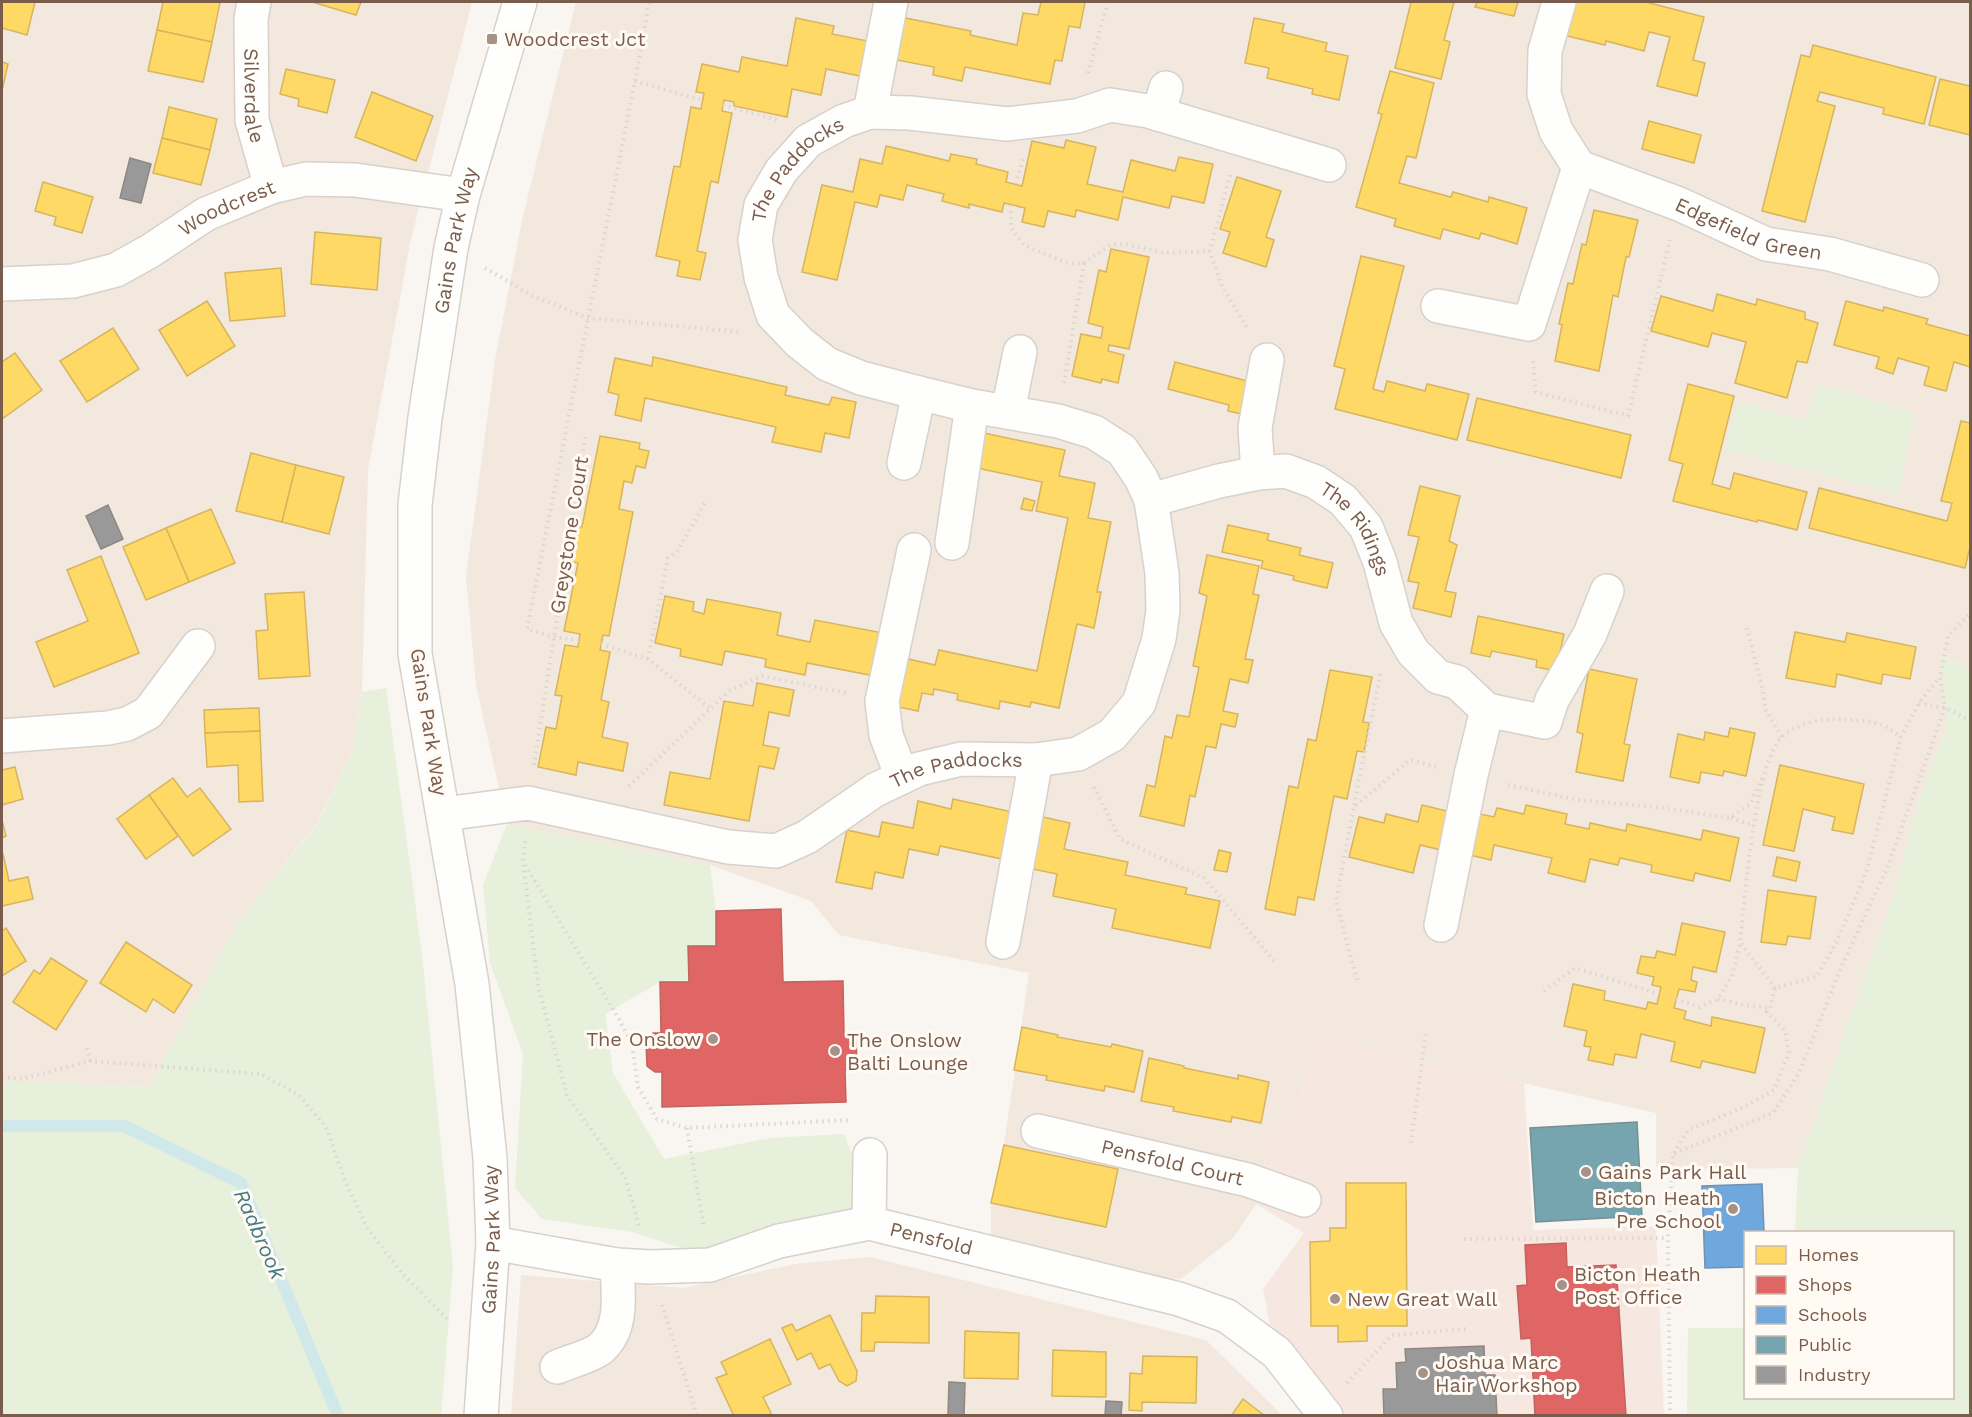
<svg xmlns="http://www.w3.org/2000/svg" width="1972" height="1417" viewBox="0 0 1972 1417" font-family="'Work Sans',sans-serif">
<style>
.residential{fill:#f2e8de}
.commercial{fill:#f6e8e1}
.green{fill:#e7f0db}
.homes{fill:#ffd966;stroke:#d7b45e;stroke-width:1.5}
.shops{fill:#e06666;stroke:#c1635e;stroke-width:1.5}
.schools{fill:#6fa8dc;stroke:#7291b1;stroke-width:1.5}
.public{fill:#76a5af;stroke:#778f92;stroke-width:1.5}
.industry{fill:#999;stroke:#908782;stroke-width:1.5}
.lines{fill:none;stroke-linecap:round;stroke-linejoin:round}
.stream{stroke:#d0e8ea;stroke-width:12}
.minor-casing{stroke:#d7d1cb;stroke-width:36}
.path{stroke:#dcd5d0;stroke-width:4;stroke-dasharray:1.5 4.5;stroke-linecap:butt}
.minor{stroke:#fefefd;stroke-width:33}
.poi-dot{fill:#a69286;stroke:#fffaf3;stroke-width:2}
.labels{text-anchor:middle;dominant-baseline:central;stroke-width:6;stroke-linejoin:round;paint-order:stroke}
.poi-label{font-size:20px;fill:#7a5c4d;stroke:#fffaf3;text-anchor:start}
.street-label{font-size:20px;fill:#7a5c4d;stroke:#fffaf3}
.water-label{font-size:21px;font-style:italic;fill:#437c86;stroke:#fffaf3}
</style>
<rect width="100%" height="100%" fill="#f9f5f0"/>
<g class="residential">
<polygon points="2,2 472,2 411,239 368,469 362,692 352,752 317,823 237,923 150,1087 2,1081"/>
<polygon points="576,2 1970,2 1970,667 1941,656 1948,722 1920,796 1896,887 1798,1168 1686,1169 1656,1167 1656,1113 1310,1035 1299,1107 1270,1135 1256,1204 1233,1238 1181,1279 1122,1274 991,1240 991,1203 1004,1145 1029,973 839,935 811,901 710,865 507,824 476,685 466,577 495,360 523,216"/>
<polygon points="870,1257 1206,1340 1282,1415 511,1416 521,1275 683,1288 795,1264"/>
</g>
<polygon class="commercial" points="1310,1035 1524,1083 1533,1230 1656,1226 1664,1415 1339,1415 1271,1333 1263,1289 1304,1233 1256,1204 1270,1135 1299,1107"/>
<g class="green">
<polygon points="1818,384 1915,413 1898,494 1725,449 1738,401 1804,421"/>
<polygon points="1940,656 1970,667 1970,1415 1687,1415 1688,1328 1745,1328 1746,1398 1952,1398 1952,1232 1795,1232 1798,1168 1896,887 1920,796 1948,722"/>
<polygon points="386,688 422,954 453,1267 441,1415 2,1415 2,1081 150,1087 237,923 318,823 352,752 362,692"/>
<polygon points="507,824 710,865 716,911 716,946 688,946 689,982 660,982 605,1014 613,1073 664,1159 771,1138 844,1134 854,1159 860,1209 703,1255 632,1232 542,1219 515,1188 523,1054 490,963 483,885"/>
</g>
<g class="homes">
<polygon points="2,2 35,2 27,35 2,28"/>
<polygon points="163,2 220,2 212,42 157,30"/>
<polygon points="312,2 361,2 356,15"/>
<polygon points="1041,2 1085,2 1080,28 1069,26 1062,61 1055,60 1050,84 965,67 962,81 933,75 934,67 886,58 895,16 971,31 970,35 1017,45 1023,13 1038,15"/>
<polygon points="1411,2 1454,2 1444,40 1450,42 1441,79 1395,68"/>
<polygon points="1477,2 1518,2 1514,16 1475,7"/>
<polygon points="1572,2 1646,2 1704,17 1693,60 1705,63 1697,96 1657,86 1670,37 1649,32 1644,51 1606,41 1605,45 1563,35"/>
<polygon points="796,18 834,26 832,34 868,41 860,76 826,69 821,95 792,89 787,117 734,106 734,102 724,100 722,111 732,113 718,183 711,181 697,251 706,253 700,280 677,276 680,261 656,256 674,166 680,167 691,107 701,109 704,93 696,92 702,64 739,72 742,57 787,66"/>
<polygon points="1254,18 1284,24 1282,32 1327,43 1325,51 1348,56 1339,100 1312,94 1313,89 1267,78 1269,68 1245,63"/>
<polygon points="157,30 212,42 203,82 148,71"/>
<polygon points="1813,45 1936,77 1924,124 1883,114 1884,108 1820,92 1817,101 1835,106 1805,222 1762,211 1801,55 1810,57"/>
<polygon points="2,62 8,64 2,91"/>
<polygon points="286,69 335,80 327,113 298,106 299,99 280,94"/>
<polygon points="1390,71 1434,83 1416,158 1407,156 1399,183 1451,197 1453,192 1488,202 1489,197 1527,208 1517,244 1481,233 1479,239 1443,229 1440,239 1394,226 1396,219 1356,207 1382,114 1378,113"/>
<polygon points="1940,79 1970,86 1970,135 1929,125"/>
<polygon points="372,92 433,116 416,161 355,137"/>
<polygon points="169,107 217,119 210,150 162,138"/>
<polygon points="1649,121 1701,135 1694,163 1642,149"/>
<polygon points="162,138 210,150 201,185 153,173"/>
<polygon points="1066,140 1096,147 1087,184 1123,192 1131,160 1175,171 1179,157 1213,164 1204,203 1172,196 1169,208 1123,197 1118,220 1076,210 1075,217 1048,211 1044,227 1022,222 1025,208 1004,203 1002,212 969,204 969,208 942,201 944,194 907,185 903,200 880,195 877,207 855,202 837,280 802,272 822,185 853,192 860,159 882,164 886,146 949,161 951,154 977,159 976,164 1008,172 1006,182 1022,186 1032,141 1064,148"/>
<polygon points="1237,177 1281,191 1266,237 1274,240 1266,267 1223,253 1230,232 1220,229"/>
<polygon points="43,182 93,197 82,233 54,225 56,217 35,211"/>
<polygon points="1594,210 1638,220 1629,257 1626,257 1618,297 1613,295 1599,371 1555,361 1562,325 1559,324 1568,283 1573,284 1582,244 1586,245"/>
<polygon points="315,232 381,238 377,290 311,284"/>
<polygon points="1111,249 1149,257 1129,349 1109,345 1108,351 1124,355 1118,383 1102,379 1101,383 1072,376 1081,334 1101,338 1103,327 1088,323 1099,270 1106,272"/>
<polygon points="1361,256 1404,266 1373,389 1384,392 1387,381 1425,391 1427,384 1469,394 1457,440 1335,409 1345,369 1334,366"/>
<polygon points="281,268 285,316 230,321 225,273"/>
<polygon points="1717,294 1756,305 1757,299 1805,312 1805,319 1818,323 1807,363 1797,361 1787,398 1735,383 1746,342 1712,333 1708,347 1651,331 1661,296 1713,311"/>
<polygon points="207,301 235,346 187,376 159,330"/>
<polygon points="1846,301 1883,311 1884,307 1928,319 1926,324 1970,336 1970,367 1954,362 1946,391 1924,385 1929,367 1898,358 1893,374 1876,368 1879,357 1834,345"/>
<polygon points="113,328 139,369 87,402 60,361"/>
<polygon points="15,353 42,390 2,419 2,362"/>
<polygon points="653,357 787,387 785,395 829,405 832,397 856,402 849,438 825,433 821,452 772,442 776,427 645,398 641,421 615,415 619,395 608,392 615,358 652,366"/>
<polygon points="1175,362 1255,383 1246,415 1228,411 1229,405 1168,389"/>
<polygon points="1688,384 1734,396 1712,484 1730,489 1734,473 1807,492 1797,530 1758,520 1757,522 1673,501 1683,464 1669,460"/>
<polygon points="1477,398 1631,435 1621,478 1467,440"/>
<polygon points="1961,421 1970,423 1970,547 1965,568 1809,528 1819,488 1947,521 1952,503 1941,501"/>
<polygon points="979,432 1065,450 1059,476 1095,483 1088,518 1111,522 1097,592 1101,592 1094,628 1077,624 1059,708 1031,702 1030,707 1000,701 999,709 957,700 958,694 934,689 933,695 922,693 918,711 889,705 899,657 935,665 939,650 1037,671 1068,518 1036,511 1042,482 972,467"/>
<polygon points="600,436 640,443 639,449 649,451 645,468 636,466 632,483 624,481 619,509 633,512 609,636 603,635 600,650 610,652 601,700 609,702 602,737 628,743 623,771 578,762 576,775 538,767 546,727 556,729 562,696 555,695 565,645 578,647 580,634 564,631 578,563 569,561 576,526 582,527"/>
<polygon points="251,453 296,465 282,522 236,511"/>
<polygon points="296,465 344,477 329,534 282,522"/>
<polygon points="1420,486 1460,496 1449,541 1457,545 1445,591 1456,593 1451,617 1413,608 1419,583 1408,581 1419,537 1408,535"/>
<polygon points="1024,498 1035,501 1032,511 1021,509"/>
<polygon points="211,509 235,563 189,582 166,528"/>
<polygon points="1228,525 1269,534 1267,540 1301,548 1299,555 1333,563 1327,588 1293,580 1294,576 1261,568 1263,561 1222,552"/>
<polygon points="166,528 189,582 146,600 123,547"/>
<polygon points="1207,555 1259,566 1253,594 1259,595 1245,659 1253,660 1248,683 1230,679 1223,711 1238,714 1235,727 1221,724 1216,748 1206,746 1195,797 1190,795 1184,826 1140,816 1147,785 1155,787 1165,736 1172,738 1177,715 1189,717 1199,667 1193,666 1207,596 1199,593"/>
<polygon points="101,556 139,653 54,687 36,642 88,621 67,570"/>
<polygon points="304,592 310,676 259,679 256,631 268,630 265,594"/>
<polygon points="665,596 694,602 693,611 704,614 707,599 781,613 777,635 810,642 815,620 883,633 875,676 807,663 805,675 765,667 766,659 725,651 722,665 680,656 681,649 655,643"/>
<polygon points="1478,616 1564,634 1556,671 1536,667 1537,660 1492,651 1490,657 1471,653"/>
<polygon points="1795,632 1845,642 1847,633 1916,647 1910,679 1883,674 1881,684 1837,674 1835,687 1786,678"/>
<polygon points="1589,669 1637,679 1624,744 1630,745 1623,781 1576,772 1583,734 1577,732"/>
<polygon points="1330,670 1372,677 1363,722 1369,723 1364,752 1357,751 1347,799 1334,796 1314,900 1298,897 1295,915 1265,909 1289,786 1298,788 1308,739 1316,741"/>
<polygon points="757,683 794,690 789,716 769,712 763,745 779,748 774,769 759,766 749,821 664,805 670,772 710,779 724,701 753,706"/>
<polygon points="259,708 260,731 205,733 204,710"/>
<polygon points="1730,728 1755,733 1746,776 1724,771 1723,776 1701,772 1699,783 1670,777 1678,734 1704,740 1705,732 1728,737"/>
<polygon points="260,731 263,801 239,802 238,765 207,767 205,733"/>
<polygon points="1780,765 1864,784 1853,834 1832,830 1835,817 1803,809 1794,851 1763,845"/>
<polygon points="15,767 23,799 2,805 2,770"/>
<polygon points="173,778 187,797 200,788 231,829 193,856 149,795"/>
<polygon points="149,795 178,836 146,859 117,819"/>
<polygon points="953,799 1017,813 1007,860 940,846 938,855 909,849 903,878 875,872 872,889 836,882 847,830 879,837 882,822 913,828 918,801 951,809"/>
<polygon points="1422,805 1451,812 1441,850 1420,845 1413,873 1349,857 1359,817 1384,823 1386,814 1418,822"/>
<polygon points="1526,805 1567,814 1565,824 1589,829 1590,823 1626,831 1627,824 1701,840 1703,830 1739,838 1730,881 1695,873 1693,881 1651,872 1652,865 1620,858 1618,865 1590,859 1585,882 1548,873 1552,858 1494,845 1491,860 1461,853 1470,812 1494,817 1497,808 1524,814"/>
<polygon points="1034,815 1070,823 1064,849 1128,862 1125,875 1187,888 1185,894 1220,901 1210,948 1112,928 1116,909 1053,896 1057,874 1023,867"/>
<polygon points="2,820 6,836 2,838"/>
<polygon points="1219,850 1231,853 1227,872 1214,870"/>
<polygon points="2,854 3,854 9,881 28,877 33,899 2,906"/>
<polygon points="1777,857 1800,862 1796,881 1773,876"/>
<polygon points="1768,890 1816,897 1810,939 1788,936 1786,945 1761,942"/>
<polygon points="1682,923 1725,932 1716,972 1693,967 1691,980 1697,982 1695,992 1679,989 1674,1008 1686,1011 1684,1019 1711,1026 1712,1017 1765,1028 1755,1073 1702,1061 1700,1068 1671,1061 1675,1042 1641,1034 1636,1058 1615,1054 1613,1065 1588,1060 1591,1047 1584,1046 1587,1031 1564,1026 1573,984 1605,991 1604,1000 1646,1009 1648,1002 1657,1004 1661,987 1652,985 1654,977 1637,973 1641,956 1655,958 1657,951 1675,955"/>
<polygon points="6,928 26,961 2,976 2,931"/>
<polygon points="126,942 192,985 174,1013 153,999 146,1012 100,983"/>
<polygon points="51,958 87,981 56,1030 13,1002 34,970 40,974"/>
<polygon points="1022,1027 1058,1035 1057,1037 1111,1047 1112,1044 1143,1051 1134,1092 1105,1086 1104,1091 1046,1080 1047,1076 1014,1070"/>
<polygon points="1149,1058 1184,1066 1184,1068 1238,1079 1238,1075 1269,1082 1261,1123 1232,1117 1231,1122 1173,1111 1174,1107 1141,1101"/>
<polygon points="1004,1145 1118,1169 1106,1227 991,1203"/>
<polygon points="1346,1183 1406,1183 1407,1326 1367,1326 1367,1341 1338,1342 1338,1326 1311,1326 1310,1242 1330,1241 1330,1228 1346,1228"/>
<polygon points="876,1296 929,1297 929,1343 875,1342 874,1351 861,1351 862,1313 875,1313"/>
<polygon points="830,1315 857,1371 856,1381 847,1386 839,1381 830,1364 819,1369 811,1353 797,1360 782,1328 792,1324 796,1331"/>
<polygon points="965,1331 1019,1333 1018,1379 964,1378"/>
<polygon points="770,1339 791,1384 763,1397 771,1413 770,1416 734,1416 716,1378 727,1374 721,1362"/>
<polygon points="1053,1350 1106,1352 1106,1397 1052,1396"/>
<polygon points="1143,1356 1197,1357 1196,1403 1142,1402 1142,1411 1129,1410 1130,1373 1142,1374"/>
<polygon points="1243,1399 1265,1416 1231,1416"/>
</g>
<g class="shops">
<polygon points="781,909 783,982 843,981 844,1035 856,1034 857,1069 845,1070 846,1102 662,1107 662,1072 655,1072 647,1066 646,1042 653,1033 661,1033 660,982 689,982 688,946 716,946 716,911"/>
<polygon points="1566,1243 1567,1267 1616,1265 1626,1416 1535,1416 1531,1338 1521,1339 1517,1286 1527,1285 1525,1245"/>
</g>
<polygon class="schools" points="1762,1184 1764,1232 1746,1232 1746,1267 1705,1268 1702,1186"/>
<polygon class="public" points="1637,1122 1642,1216 1536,1222 1530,1128"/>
<g class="industry">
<polygon points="130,158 151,164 141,203 120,198"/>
<polygon points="108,505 123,539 101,549 86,516"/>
<polygon points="1484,1346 1485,1375 1495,1375 1497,1416 1384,1416 1383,1389 1397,1389 1396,1363 1406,1362 1405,1349"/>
<polygon points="949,1382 965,1383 964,1416 948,1416"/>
<polygon points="1106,1401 1122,1402 1121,1416 1105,1416"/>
</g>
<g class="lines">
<polyline class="stream" points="2,1126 124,1126 241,1183 338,1416"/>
<g class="minor-casing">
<g id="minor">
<path id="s1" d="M254 2 251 19 252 120 271 187"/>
<path id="s2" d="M1559 2 1545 51 1544 94 1556 131 1579 167 1679 204 1766 244 1830 254 1922 280"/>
<polyline points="870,112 891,2"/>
<polyline points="1158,114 1166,88"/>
<path id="s3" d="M2 284 73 281 116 270 150 251 206 214 271 187 306 179 355 180 463 195"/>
<polyline points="1438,306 1529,324 1579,167"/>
<polyline points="1008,411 1020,352"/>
<polyline points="904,463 919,393"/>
<polyline points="1258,473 1255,428 1267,360"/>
<path id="s4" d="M1151 500 1219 481 1258 473 1286 471 1316 482 1343 500 1366 527 1380 562 1396 623 1413 652 1438 677 1457 682 1487 710 1545 722 1552 700 1590 634 1607 591"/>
<polyline points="952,543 972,406"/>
<polyline points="2,736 108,728 127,724 148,713 198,646"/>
<polyline points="902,777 886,735 882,701 914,550"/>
<path id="s5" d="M444 814 528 803 728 847 776 851 807 837 875 790 919 769 961 759 1036 760 1078 754 1112 735 1139 703 1159 639 1163 610 1162 573 1151 500 1141 478 1122 450 1094 432 1058 421 972 406 919 393 861 378 827 364 800 343 773 315 761 277 755 240 761 205 781 171 808 141 844 121 870 112 910 113 1007 124 1077 116 1110 105 1148 111 1329 165"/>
<polyline points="1441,925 1471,775 1487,710"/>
<polyline points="1003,942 1036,760"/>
<path id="s6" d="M1038 1131 1248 1180 1304 1200"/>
<polyline points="869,1223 870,1155"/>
<path id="s7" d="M493 1243 617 1265 650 1267 710 1265 779 1241 869 1223 1179 1299 1227 1316 1277 1353 1326 1416"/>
<path d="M557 1367C568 1362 591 1356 600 1349 624 1329 618 1293 617 1265"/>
<path id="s8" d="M481 1416 493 1243 490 1158 472 984 415 654V505L425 418 451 248 463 195 520 2"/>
</g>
</g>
<g class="path">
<polyline points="1088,73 1106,9 1105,2"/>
<polyline points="635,81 702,100"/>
<polyline points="723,105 778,120"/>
<polyline points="1230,175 1210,251 1221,284 1248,329"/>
<polyline points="1016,184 1023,159"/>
<polyline points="1011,205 1011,228 1024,245 1064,262 1075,264 1084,263 1110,245 1125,244 1163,253 1210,251"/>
<polyline points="485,268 533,296 588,318 741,332"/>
<polyline points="1533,361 1536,392 1628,416 1670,240"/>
<polyline points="1064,383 1084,263"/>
<polyline points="1747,628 1763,690 1765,709 1782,737"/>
<polyline points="579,640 553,637 527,629 635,81 649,2"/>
<polyline points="601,644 648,659 711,709"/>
<polyline points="648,659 668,558 677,552 706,501"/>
<polyline points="1919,703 1945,708 1970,720"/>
<polyline points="534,765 586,433"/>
<polyline points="1508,785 1578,800 1656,807 1730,818 1750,804 1763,777"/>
<polyline points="629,786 729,691 762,676 846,693"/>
<polyline points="1094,787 1120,839 1204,878 1275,962"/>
<polyline points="1354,805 1381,671"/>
<polyline points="1731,818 1754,826"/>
<polyline points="525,841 523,862 538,985 567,1096 625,1177 640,1228"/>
<polyline points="525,865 619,1019 632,1044 638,1087 657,1119 687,1128 851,1120"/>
<polyline points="1357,980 1336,901 1354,807 1410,760 1437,767"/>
<path d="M1775 988 1740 942C1745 900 1754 766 1781 738 1794 724 1823 718 1841 719 1854 720 1869 720 1882 725 1888 727 1895 733 1901 737"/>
<polyline points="1544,991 1575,968 1659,994"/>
<polyline points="1676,999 1699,1007 1718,999 1732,976 1740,943"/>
<polyline points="1718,999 1744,1005 1769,1008"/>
<polyline points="87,1048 90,1061"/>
<polyline points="2,1077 22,1079 90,1061 261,1074 299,1095 326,1127 346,1183 368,1229 401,1272 449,1321"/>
<polyline points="687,1128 704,1228"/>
<polyline points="1411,1143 1426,1030"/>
<polyline points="1674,1153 1688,1130 1744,1107 1774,1090 1789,1053 1785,1031 1767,1012 1770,1009 1775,988 1817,976 1837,941 1866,873 1901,737 1919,703 1939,678"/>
<polyline points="1464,1239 1668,1238"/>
<polyline points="662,1305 697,1416"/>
<polyline points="1347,1383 1392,1335 1466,1329"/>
<polyline points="1670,1416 1668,1238 1673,1154 1773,1113 1799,1073 1839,972 1887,868 1945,708 1940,678 1948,636 1970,614"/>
</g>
<use href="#minor" class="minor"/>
</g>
<g class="poi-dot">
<rect x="486" y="33" width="12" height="12" rx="3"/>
<circle cx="713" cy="1039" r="6"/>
<circle cx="835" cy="1051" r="6"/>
<circle cx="1586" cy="1172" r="6"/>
<circle cx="1733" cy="1209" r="6"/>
<circle cx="1562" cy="1285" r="6"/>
<circle cx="1335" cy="1299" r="6"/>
<circle cx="1423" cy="1373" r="6"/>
</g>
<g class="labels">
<g class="poi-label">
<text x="504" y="39">Woodcrest Jct</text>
<text x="701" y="1039" text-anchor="end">The Onslow</text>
<text x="847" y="1040">The Onslow<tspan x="847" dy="23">Balti Lounge</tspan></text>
<text x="1598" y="1172">Gains Park Hall</text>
<text x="1721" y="1198" text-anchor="end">Bicton Heath<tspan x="1721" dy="23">Pre School</tspan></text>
<text x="1574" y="1274">Bicton Heath<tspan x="1574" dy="23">Post Office</tspan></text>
<text x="1347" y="1299">New Great Wall</text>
<text x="1435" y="1362">Joshua Marc<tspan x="1435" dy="23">Hair Workshop</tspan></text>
</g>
<g class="street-label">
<text stroke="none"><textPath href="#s1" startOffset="94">Silverdale</textPath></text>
<text stroke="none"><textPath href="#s5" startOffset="1556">The Paddocks</textPath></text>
<text stroke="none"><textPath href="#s3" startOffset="243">Woodcrest</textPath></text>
<text stroke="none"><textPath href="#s2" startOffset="357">Edgefield Green</textPath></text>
<text stroke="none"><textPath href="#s8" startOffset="1185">Gains Park Way</textPath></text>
<text stroke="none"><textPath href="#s4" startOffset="234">The Ridings</textPath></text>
<text transform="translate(569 535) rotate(-81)">Greystone Court</text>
<text transform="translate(429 722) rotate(81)">Gains Park Way</text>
<text stroke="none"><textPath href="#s5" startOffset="540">The Paddocks</textPath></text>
<text stroke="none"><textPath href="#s6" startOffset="138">Pensfold Court</textPath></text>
<text stroke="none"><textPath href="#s7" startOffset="448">Pensfold</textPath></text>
<text stroke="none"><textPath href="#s8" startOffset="177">Gains Park Way</textPath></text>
</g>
<g class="water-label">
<text transform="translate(260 1234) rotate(66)">Radbrook</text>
</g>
</g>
<rect width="1972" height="1417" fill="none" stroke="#7a5c4d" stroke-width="6"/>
<rect x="1744" y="1231" width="210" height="168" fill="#fffaf3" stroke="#cabbb1" stroke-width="1.5"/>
<rect x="1756" y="1246" width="30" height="18" fill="#ffd966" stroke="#cabbb1" stroke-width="1.5"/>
<text x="1798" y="1261" font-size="18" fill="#7a5c4d">Homes</text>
<rect x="1756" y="1276" width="30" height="18" fill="#e06666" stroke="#cabbb1" stroke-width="1.5"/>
<text x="1798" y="1291" font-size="18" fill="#7a5c4d">Shops</text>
<rect x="1756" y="1306" width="30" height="18" fill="#6fa8dc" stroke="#cabbb1" stroke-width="1.5"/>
<text x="1798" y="1321" font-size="18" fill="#7a5c4d">Schools</text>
<rect x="1756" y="1336" width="30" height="18" fill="#76a5af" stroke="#cabbb1" stroke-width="1.5"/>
<text x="1798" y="1351" font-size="18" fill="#7a5c4d">Public</text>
<rect x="1756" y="1366" width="30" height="18" fill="#999999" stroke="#cabbb1" stroke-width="1.5"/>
<text x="1798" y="1381" font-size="18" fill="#7a5c4d">Industry</text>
</svg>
